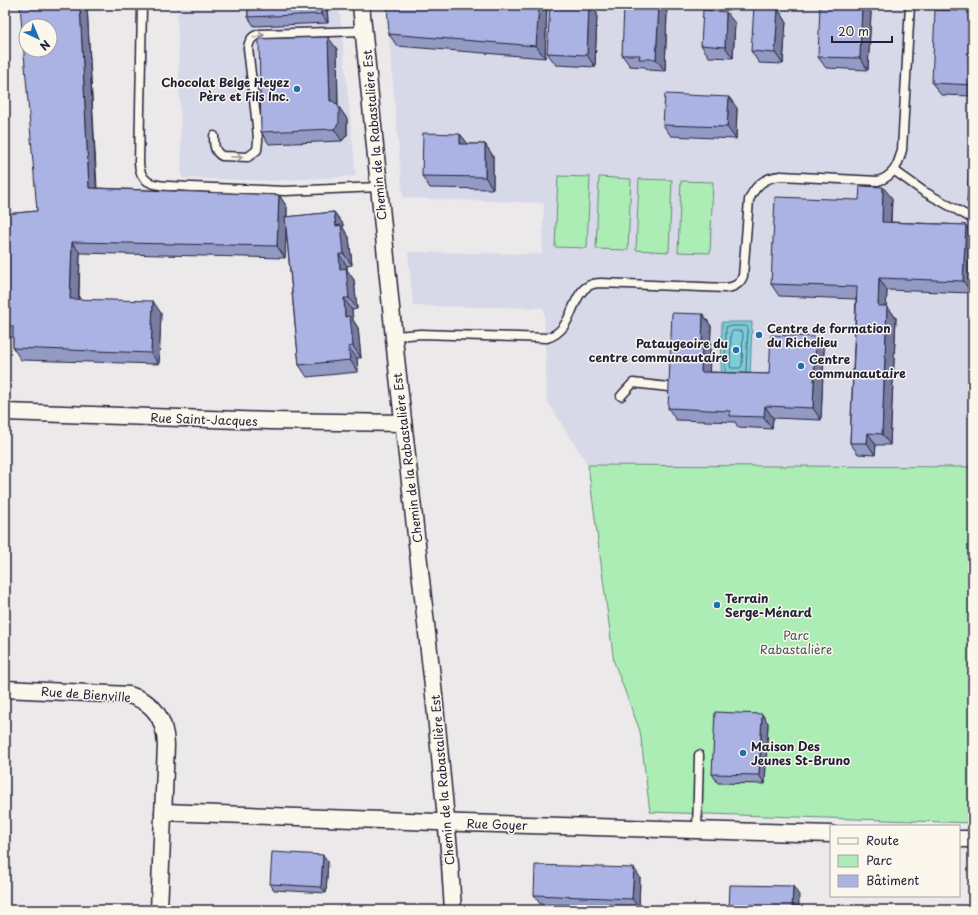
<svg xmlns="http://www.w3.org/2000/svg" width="978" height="915" viewBox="0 0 978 915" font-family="'Playpen Sans',sans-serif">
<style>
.built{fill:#d8d9e8}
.green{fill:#acedb6;stroke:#678878}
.water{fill:#7dcdd9;stroke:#59899a}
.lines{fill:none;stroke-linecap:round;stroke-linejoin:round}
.shore{stroke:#46667a;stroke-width:1}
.service-casing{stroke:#22223b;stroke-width:11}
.minor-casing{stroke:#22223b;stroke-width:19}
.service{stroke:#fbf7ec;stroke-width:8}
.minor{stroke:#fbf7ec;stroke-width:16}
.wall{fill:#939ac4;stroke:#22223b}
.shaded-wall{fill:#787da0;stroke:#22223b}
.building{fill:#abb3e4;stroke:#22223b;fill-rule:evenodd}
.oneway{stroke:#99979c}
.poi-dot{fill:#1f6fb2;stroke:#fbf7ec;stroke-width:1.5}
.labels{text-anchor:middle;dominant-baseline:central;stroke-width:3;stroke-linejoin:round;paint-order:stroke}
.poi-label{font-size:12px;font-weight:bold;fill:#22223b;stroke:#fbf7ec;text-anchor:start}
.street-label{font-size:12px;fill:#22223b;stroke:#fbf7ec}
.park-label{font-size:12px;fill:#44555a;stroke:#fbf7ec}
</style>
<rect width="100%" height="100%" fill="#ebe9ea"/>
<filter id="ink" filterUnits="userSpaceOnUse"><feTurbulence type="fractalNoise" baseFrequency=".025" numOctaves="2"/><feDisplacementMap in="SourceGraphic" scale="8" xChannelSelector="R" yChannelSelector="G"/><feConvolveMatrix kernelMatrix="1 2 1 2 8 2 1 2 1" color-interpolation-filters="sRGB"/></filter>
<g filter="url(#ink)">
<g class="built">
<polygon points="177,5 339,5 356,176 272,181 182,178"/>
<polygon points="386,5 973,5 973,467 588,465 547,401 544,308 413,306 408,252 542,254 544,203 403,198"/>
</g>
<g class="green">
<polygon points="558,176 590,177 587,248 555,247"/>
<polygon points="599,177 631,179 628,250 596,249"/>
<polygon points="639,179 672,180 669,252 636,250"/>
<polygon points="681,181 713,182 710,253 678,252"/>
<polygon points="588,465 973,467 973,823 650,812 640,731 614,662"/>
</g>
<polygon class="water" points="722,322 752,322 750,378 721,377"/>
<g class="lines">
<g class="shore">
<polygon points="733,331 741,331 743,333 742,366 740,368 732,368 730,367 731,333"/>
<polyline points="725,371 726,327 728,326 746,326 748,328 746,372"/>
</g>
<g class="service-casing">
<g id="service">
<path d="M142 5 139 163C140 182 151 185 168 186L285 191 379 187"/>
<path d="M214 136C214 144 214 152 222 156L248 157 257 150 258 141 257 126 248 48C249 40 253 35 261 34L364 31"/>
<polyline points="895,171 923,191 973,219"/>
<path d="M394 336 421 334 547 338C569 331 569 311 580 294 585 286 592 283 601 283L726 288C735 287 740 284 743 276L749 200C755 185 765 177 781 176L878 181C894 176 898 165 902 150L910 5"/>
<polyline points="621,396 633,383 677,388"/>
<polyline points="697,831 699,755"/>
</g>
</g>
<g class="minor-casing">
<g id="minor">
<polyline points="361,5 396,358 434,695 449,850 453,910"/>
<polyline points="5,412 271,421 403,423"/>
<path d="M5 689 129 695C154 702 165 719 166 745L159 910"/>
<polyline points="163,812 464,823 831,834"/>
<polyline points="959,839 973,839"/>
</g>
</g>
<use href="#service" class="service"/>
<use href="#minor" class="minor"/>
</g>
<g class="wall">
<polygon points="87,5 97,188 279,195 287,207 287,217 334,212 343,224 343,228 349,237 352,265 347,266 347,270 354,280 357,309 352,310 353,320 358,328 361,358 357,358 358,372 307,377 299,365 286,230 285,258 80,253 79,299 161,313 159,364 21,360 13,348 13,337 5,337 5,214 37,211"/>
<polygon points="248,5 327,5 328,23 254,26 248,17"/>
<polygon points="547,5 545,58 397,46 389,34"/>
<polygon points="633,5 662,5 667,12 665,71 648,70 645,67 630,66 622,55"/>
<polygon points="973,8 973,96 941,95 932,83 958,11"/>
<polygon points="778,9 786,21 783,64 759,63 751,51"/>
<polygon points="871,12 868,70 826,68 818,57"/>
<polygon points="597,13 595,67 556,65 547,53"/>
<polygon points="735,23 733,58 709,57 701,45"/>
<polygon points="337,49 338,106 347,119 347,135 342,141 269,144 261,132"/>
<polygon points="737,108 736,139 671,136 663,125"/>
<polygon points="460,134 468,144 485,144 493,156 493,189 430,188 422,176"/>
<polygon points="973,169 973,210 967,202"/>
<polygon points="892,198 891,222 966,225 972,293 887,290 886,306 887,306 896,318 890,445 876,445 875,455 858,454 850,443 856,299 779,296 771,284"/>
<polygon points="703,314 711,326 709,372 769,374 824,349 821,420 773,418 772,429 738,427 735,422 676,420 668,408"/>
<polygon points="768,723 765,784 718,783 712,774"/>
<polygon points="328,861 326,893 274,890 270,884"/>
<polygon points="640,877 639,908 540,904 534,895"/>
</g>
<g class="shaded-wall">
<polygon points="80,5 87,5 97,200 89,188"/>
<polygon points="321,5 327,5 328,23 321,14"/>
<polygon points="539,5 547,5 545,58 536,46"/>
<polygon points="589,5 592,5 597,13 595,67 587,55"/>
<polygon points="659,5 662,5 667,12 665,71 656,59"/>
<polygon points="862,5 866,5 871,12 868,70 860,58"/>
<polygon points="778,9 786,21 783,64 775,53"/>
<polygon points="726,12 735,23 733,58 725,47"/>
<polygon points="328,37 337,49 338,113 330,101"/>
<polygon points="729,97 737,108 736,139 727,127"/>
<polygon points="339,107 347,119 347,135 342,141 334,129"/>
<polygon points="460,134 469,145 460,144"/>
<polygon points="485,144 493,156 493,189 485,177"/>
<polygon points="883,187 892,198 890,233 882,222"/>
<polygon points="279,195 287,207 285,258 277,246"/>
<polygon points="334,212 343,224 343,228 349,237 352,265 344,254 336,226"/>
<polygon points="966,225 973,236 973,255 972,293 963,281"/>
<polygon points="72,242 80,253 78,310 70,299"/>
<polygon points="339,254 347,266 347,270 354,280 357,309 349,298 340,269"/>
<polygon points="879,278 887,290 886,317 878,306"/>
<polygon points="344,298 352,310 353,320 358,328 361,358 353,346 345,317"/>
<polygon points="153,301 161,313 159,364 151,353"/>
<polygon points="887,306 896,318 890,445 882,434"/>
<polygon points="703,314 711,326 709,383 701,372"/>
<polygon points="816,337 824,349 821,420 813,408"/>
<polygon points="348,347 357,358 358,372 350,360"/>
<polygon points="765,406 773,418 772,429 764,417"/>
<polygon points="868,433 876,445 875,455 867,443"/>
<polygon points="762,714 768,723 765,784 759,775"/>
<polygon points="323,855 328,861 326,893 321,887"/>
<polygon points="634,868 640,877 639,908 632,899"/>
<polygon points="793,886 799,895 799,910 792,910"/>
</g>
<g class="building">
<path d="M20 5H80L89 188 279 195 277 246 72 242 70 299 153 301 151 353 13 348V326H5V214L37 211ZM26 26H50V50H26Z"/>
<polygon points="248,5 321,5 321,14 248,17"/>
<polygon points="387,5 539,5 536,46 389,34"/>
<polygon points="550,5 589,5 587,55 547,53"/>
<polygon points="633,5 659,5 656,59 639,59 640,55 622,55 624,6 632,6"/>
<polygon points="820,5 862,5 860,58 818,57"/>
<polygon points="754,7 778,9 775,53 751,51"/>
<polygon points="958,7 973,8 973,85 932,83 935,10 958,11"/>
<polygon points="703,10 726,12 725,47 701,45"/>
<polygon points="328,37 330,101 333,101 339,107 339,123 334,129 261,132 259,39"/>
<polygon points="665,94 729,97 727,127 663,125"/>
<polygon points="423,133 460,134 460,144 485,144 485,177 422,176"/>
<polygon points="969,168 973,169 973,202 967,202"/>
<polygon points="860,186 883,187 882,222 966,225 963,281 879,278 878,306 887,306 882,434 868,433 867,443 850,443 857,287 771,284 775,197 859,200"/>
<polygon points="334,212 336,226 341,225 344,254 339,254 340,269 346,268 349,298 344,298 345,317 350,316 353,346 348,347 350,360 299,365 285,217"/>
<polygon points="672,313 703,314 701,372 769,374 771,335 816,337 813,408 765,406 764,417 730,416 730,411 668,408"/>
<polygon points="715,712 762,714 759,775 712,774"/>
<polygon points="272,852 323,855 321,887 270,884"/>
<polygon points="535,865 634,868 632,899 534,895"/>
<polygon points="730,885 793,886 792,910 729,910"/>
</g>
<defs><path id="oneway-shaft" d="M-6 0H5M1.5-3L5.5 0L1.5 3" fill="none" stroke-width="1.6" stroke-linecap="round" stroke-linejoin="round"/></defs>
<g class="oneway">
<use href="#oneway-shaft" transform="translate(259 36) rotate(-16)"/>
<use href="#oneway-shaft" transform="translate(237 157) rotate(2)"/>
</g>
</g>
<g class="poi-dot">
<circle cx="297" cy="89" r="4"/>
<circle cx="759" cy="335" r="4"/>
<circle cx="736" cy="350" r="4"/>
<circle cx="801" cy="366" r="4"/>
<circle cx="717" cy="605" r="4"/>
<circle cx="743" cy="753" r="4"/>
</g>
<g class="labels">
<g class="poi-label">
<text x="289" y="82" text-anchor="end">Chocolat Belge Heyez<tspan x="289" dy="14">Père et Fils Inc.</tspan></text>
<text x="767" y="328">Centre de formation<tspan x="767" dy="14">du Richelieu</tspan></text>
<text x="728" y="343" text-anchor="end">Pataugeoire du<tspan x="728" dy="14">centre communautaire</tspan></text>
<text x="809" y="359">Centre<tspan x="809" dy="14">communautaire</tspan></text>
<text x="725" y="598">Terrain<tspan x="725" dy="14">Serge-Ménard</tspan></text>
<text x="751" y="746">Maison Des<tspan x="751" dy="14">Jeunes St-Bruno</tspan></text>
</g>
<g class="street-label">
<text transform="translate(374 135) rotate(-95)">Chemin de la Rabastalière Est</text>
<text transform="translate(204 419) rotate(2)">Rue Saint-Jacques</text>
<text transform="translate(407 458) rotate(-97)">Chemin de la Rabastalière Est</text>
<text transform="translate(86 694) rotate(4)">Rue de Bienville</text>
<text transform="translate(442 780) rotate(-95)">Chemin de la Rabastalière Est</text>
<text transform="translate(497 824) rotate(2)">Rue Goyer</text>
</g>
<g class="park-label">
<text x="796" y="635">Parc<tspan x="796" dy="14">Rabastalière</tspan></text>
</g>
</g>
<rect width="978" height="915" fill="none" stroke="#fbf7ec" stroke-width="20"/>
<rect x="10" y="10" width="958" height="895" fill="none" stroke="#22223b" stroke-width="1.5" filter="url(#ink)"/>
<rect x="830" y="825" width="130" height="72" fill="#fbf7ec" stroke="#a4a2a5"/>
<rect x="838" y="838" width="20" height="6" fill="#fbf7ec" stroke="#a4a2a5"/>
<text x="866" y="845" font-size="12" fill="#22223b">Route</text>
<rect x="838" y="855" width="20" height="12" fill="#acedb6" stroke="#a4a2a5"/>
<text x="866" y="865" font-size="12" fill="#22223b">Parc</text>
<rect x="838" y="875" width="20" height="12" fill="#abb3e4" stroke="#a4a2a5"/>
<text x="866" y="885" font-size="12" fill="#22223b">Bâtiment</text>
<g transform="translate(38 38) rotate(136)"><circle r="19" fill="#fbf7ec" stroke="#a4a2a5"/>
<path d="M0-3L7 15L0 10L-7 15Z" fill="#1f6fb2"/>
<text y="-6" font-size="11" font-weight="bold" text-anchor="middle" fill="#22223b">N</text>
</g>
<path d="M832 36v6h60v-6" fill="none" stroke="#22223b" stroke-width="2"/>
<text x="838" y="36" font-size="12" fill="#22223b" stroke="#fbf7ec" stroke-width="3" paint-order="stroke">20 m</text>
</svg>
